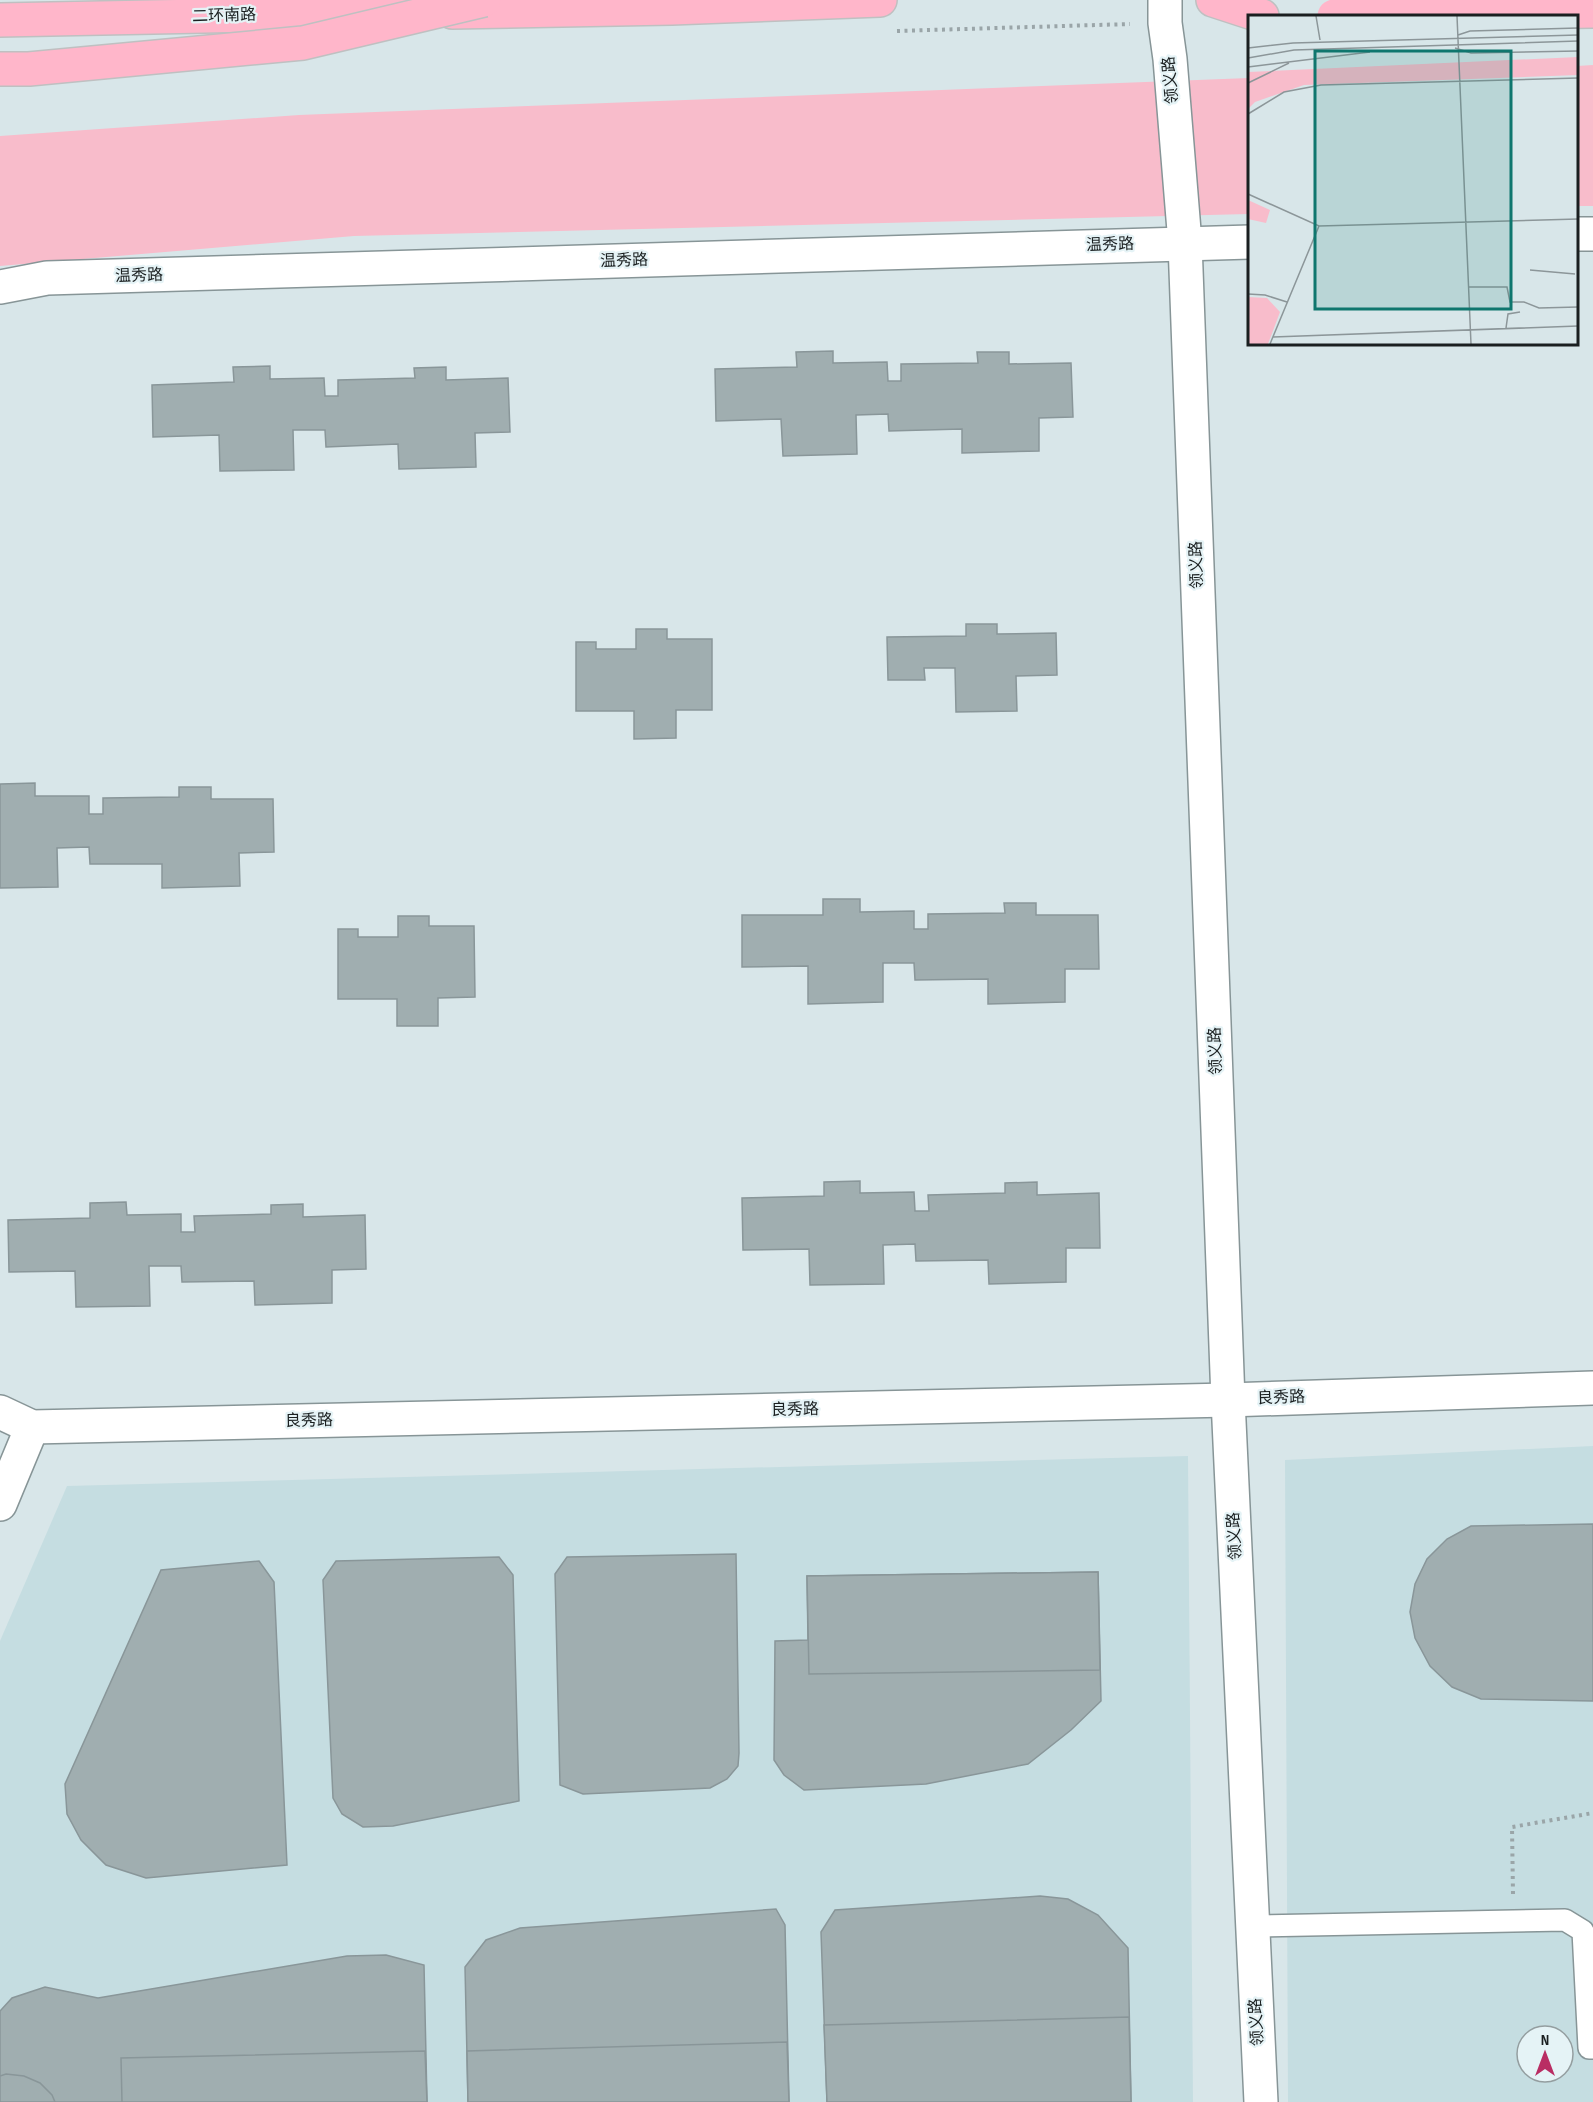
<svg xmlns="http://www.w3.org/2000/svg" width="1593" height="2102" viewBox="0 0 1593 2102" font-family="'Sofia Sans Condensed','Noto Sans SC',sans-serif">
<style>
.built{fill:#c5dde1;fill-rule:evenodd}
.green{fill:#f8bccb}
.building{fill:#a0aeb0;stroke:#899699;stroke-width:1.5}
.lines{fill:none;stroke-linecap:round;stroke-linejoin:round}
.service-casing{stroke:#879597;stroke-width:24}
.tertiary-casing{stroke:#879597;stroke-width:36}
.trunk-casing{stroke:#bfc0c1;stroke-width:36}
.path{stroke:#9aa5a8;stroke-width:4;stroke-dasharray:3 4.5;stroke-linecap:butt}
.service{stroke:#fff;stroke-width:21}
.tertiary{stroke:#fff;stroke-width:33}
.trunk{stroke:#ffb6ca;stroke-width:33}
.trunk-bridge-casing{stroke:#bfc0c1;stroke-width:36;stroke-linecap:butt}
.trunk-bridge{stroke:#ffb6ca;stroke-width:33}
.labels{text-anchor:middle;dominant-baseline:central;stroke-width:4.5;stroke-linejoin:round;paint-order:stroke}
.street-label{font-size:16px;fill:#1a1f20;stroke:#e5f3f6}
.inset-road{fill:none;stroke:#8c9699;stroke-width:1.5}
.view{fill:#0f766e;fill-opacity:0.15;stroke:#0f766e;stroke-width:3}
.inset-edge{fill:none;stroke:#1a1f20;stroke-width:3}
</style>
<rect width="100%" height="100%" fill="#d8e6e9"/>
<g class="built">
<path d="M1593 1446V2102H1288L1285 1460ZM1527 2036H1563V2072H1527Z"/>
<polygon points="1188,1456 1193,2102 0,2102 0,1641 67,1486"/>
</g>
<g class="green">
<polygon points="1593,65 1593,206 1577,206 1577,66"/>
<polygon points="1249,78 1249,214 354,236 0,266 0,136 299,115"/>
</g>
<g class="building">
<polygon points="833,351 833,363 887,362 888,381 901,381 901,364 978,363 977,352 1009,352 1009,364 1071,363 1073,417 1039,418 1039,451 962,453 962,429 889,431 888,414 856,415 857,454 783,456 781,419 716,421 715,369 797,367 796,352"/>
<polygon points="270,366 270,379 324,378 325,396 338,396 338,380 415,378 414,368 446,367 446,380 508,378 510,432 475,433 476,467 399,469 398,444 326,447 325,430 293,430 294,470 220,471 219,435 153,437 152,385 234,382 233,367"/>
<polygon points="966,624 997,624 997,634 1056,633 1057,675 1016,676 1017,711 956,712 955,668 924,668 925,680 888,680 887,637 966,636"/>
<polygon points="636,629 667,629 667,639 712,639 712,710 676,710 676,738 634,739 634,711 576,711 576,642 596,642 596,649 636,649"/>
<polygon points="35,783 35,796 89,796 89,814 103,814 103,798 179,797 179,787 211,787 211,799 273,799 274,852 239,853 240,886 162,888 162,864 90,864 89,847 57,848 58,887 0,888 0,784"/>
<polygon points="823,899 860,899 860,912 914,911 914,929 928,929 928,914 1005,913 1004,903 1036,903 1036,915 1098,915 1099,969 1065,969 1065,1002 988,1004 988,979 915,980 914,963 883,963 883,1002 808,1004 808,966 742,967 742,915 823,915"/>
<polygon points="398,916 429,916 429,926 474,926 475,997 438,998 438,1026 397,1026 397,999 338,999 338,929 358,929 358,937 398,937"/>
<polygon points="860,1181 860,1193 914,1192 915,1211 929,1211 928,1195 1005,1193 1005,1183 1037,1182 1037,1195 1099,1193 1100,1248 1066,1248 1066,1282 989,1284 988,1260 916,1261 915,1244 883,1245 884,1284 810,1285 809,1249 743,1250 742,1198 824,1196 824,1182"/>
<polygon points="126,1202 127,1215 181,1214 181,1232 195,1232 194,1216 271,1214 271,1205 303,1204 303,1217 365,1215 366,1269 332,1270 332,1303 255,1305 254,1281 182,1282 181,1266 149,1266 150,1306 76,1307 75,1271 9,1272 8,1220 90,1218 90,1203"/>
<polygon points="1593,1524 1593,1701 1481,1699 1452,1687 1430,1666 1415,1638 1410,1612 1415,1584 1427,1559 1447,1539 1471,1526"/>
<polygon points="736,1554 739,1753 738,1766 727,1779 710,1788 583,1794 560,1785 555,1574 567,1557"/>
<polygon points="499,1557 513,1575 519,1801 393,1826 363,1827 342,1814 333,1798 323,1580 336,1561"/>
<polygon points="259,1561 274,1582 287,1865 146,1878 106,1865 81,1840 67,1814 65,1784 161,1570"/>
<polygon points="1098,1572 1101,1701 1071,1730 1028,1764 926,1784 804,1790 784,1775 774,1760 775,1641 808,1640 807,1576"/>
<polygon points="1098,1572 1100,1670 809,1674 807,1576"/>
<polygon points="1040,1896 1068,1899 1098,1915 1128,1948 1131,2102 827,2102 821,1932 835,1910"/>
<polygon points="776,1909 785,1925 789,2102 468,2102 465,1967 486,1940 520,1928"/>
<polygon points="386,1955 424,1965 427,2102 0,2102 0,2011 12,1998 45,1987 98,1998 347,1956"/>
<polygon points="1129,2017 1131,2102 827,2102 824,2025"/>
<polygon points="787,2042 789,2102 468,2102 467,2051"/>
<polygon points="425,2051 427,2102 122,2102 121,2058"/>
<polygon points="6,2074 24,2076 40,2083 52,2095 55,2102 0,2102 0,2076"/>
</g>
<g class="lines">
<g class="service-casing">
<polyline id="service" points="1253,1926 1565,1920 1583,1931 1589,2048 1593,2048"/>
</g>
<g class="tertiary-casing">
<g id="tertiary">
<polyline points="1165,0 1165,23 1170,59 1185,243 1228,1400 1261,2102"/>
<polyline points="1576,234 1593,234"/>
<polyline points="0,287 47,278 1250,242"/>
<polyline points="0,1412 32,1427 1228,1400 1593,1388"/>
<polyline points="0,1504 32,1427"/>
</g>
</g>
<g class="trunk-casing">
<g id="trunk">
<polyline points="1213,0 1262,16"/>
<polyline points="452,12 672,8 880,0"/>
<polyline points="0,20 403,12"/>
</g>
</g>
<g class="path">
<polyline points="897,31 1130,24"/>
<polyline points="1513,1894 1512,1827 1593,1813"/>
</g>
<use href="#service" class="service"/>
<use href="#tertiary" class="tertiary"/>
<use href="#trunk" class="trunk"/>
<g class="trunk-bridge-casing">
<g id="trunk-bridge">
<polyline points="1334,16 1593,11"/>
<polyline points="0,69 29,69 303,43 484,0"/>
</g>
</g>
<use href="#trunk-bridge" class="trunk-bridge"/>
</g>
<g class="labels">
<g class="street-label">
<text transform="translate(224 16) rotate(-2)">二环南路</text>
<text transform="translate(1171 80) rotate(-95)">领义路</text>
<text transform="translate(1110 245) rotate(-2)">温秀路</text>
<text transform="translate(624 261) rotate(-2)">温秀路</text>
<text transform="translate(139 276) rotate(-2)">温秀路</text>
<text transform="translate(1197 565) rotate(-92)">领义路</text>
<text transform="translate(1216 1051) rotate(-92)">领义路</text>
<text transform="translate(1281 1398) rotate(-2)">良秀路</text>
<text transform="translate(795 1410) rotate(-1)">良秀路</text>
<text transform="translate(309 1421) rotate(-1)">良秀路</text>
<text transform="translate(1235 1536) rotate(-93)">领义路</text>
<text transform="translate(1257 2022) rotate(-93)">领义路</text>
</g>
</g>
<g transform="translate(1248 15)">
<rect width="330" height="330" fill="#d8e6e9"/>
<path d="M330 42V60L56 70 7 87 0 94V57ZM0 185 22 195 18 208 0 204ZM0 282 19 283 32 297 20 329H0Z" fill="#f8bccb"/>
<path class="inset-road" d="M68 1 72 25M209 1 223 329M210 20 222 16 330 13M0 33 45 28 330 20M207 33 223 38 330 36M0 43 46 35 330 26M0 52 122 37M0 68 41 48M0 99 36 77 73 70 330 63M0 179 71 211 330 204M282 255 327 259M221 272H259L262 287H276L291 293 330 292M0 279 17 280 39 287M258 313 260 299 272 297M25 322 330 311M22 329 71 211"/>
<path class="view" d="M67 36H263V294H67Z"/>
<rect width="330" height="330" class="inset-edge"/>
</g>
<g transform="translate(1545 2054)"><circle r="28" fill="#e5f3f6" stroke="#949ea0" stroke-width="1.5"/>
<path d="M0-4.5L10 22L0 15L-10 22Z" fill="#b92d63"/>
<text y="-9" font-size="16" font-weight="bold" text-anchor="middle" fill="#1a1f20">N</text>
</g>
</svg>
